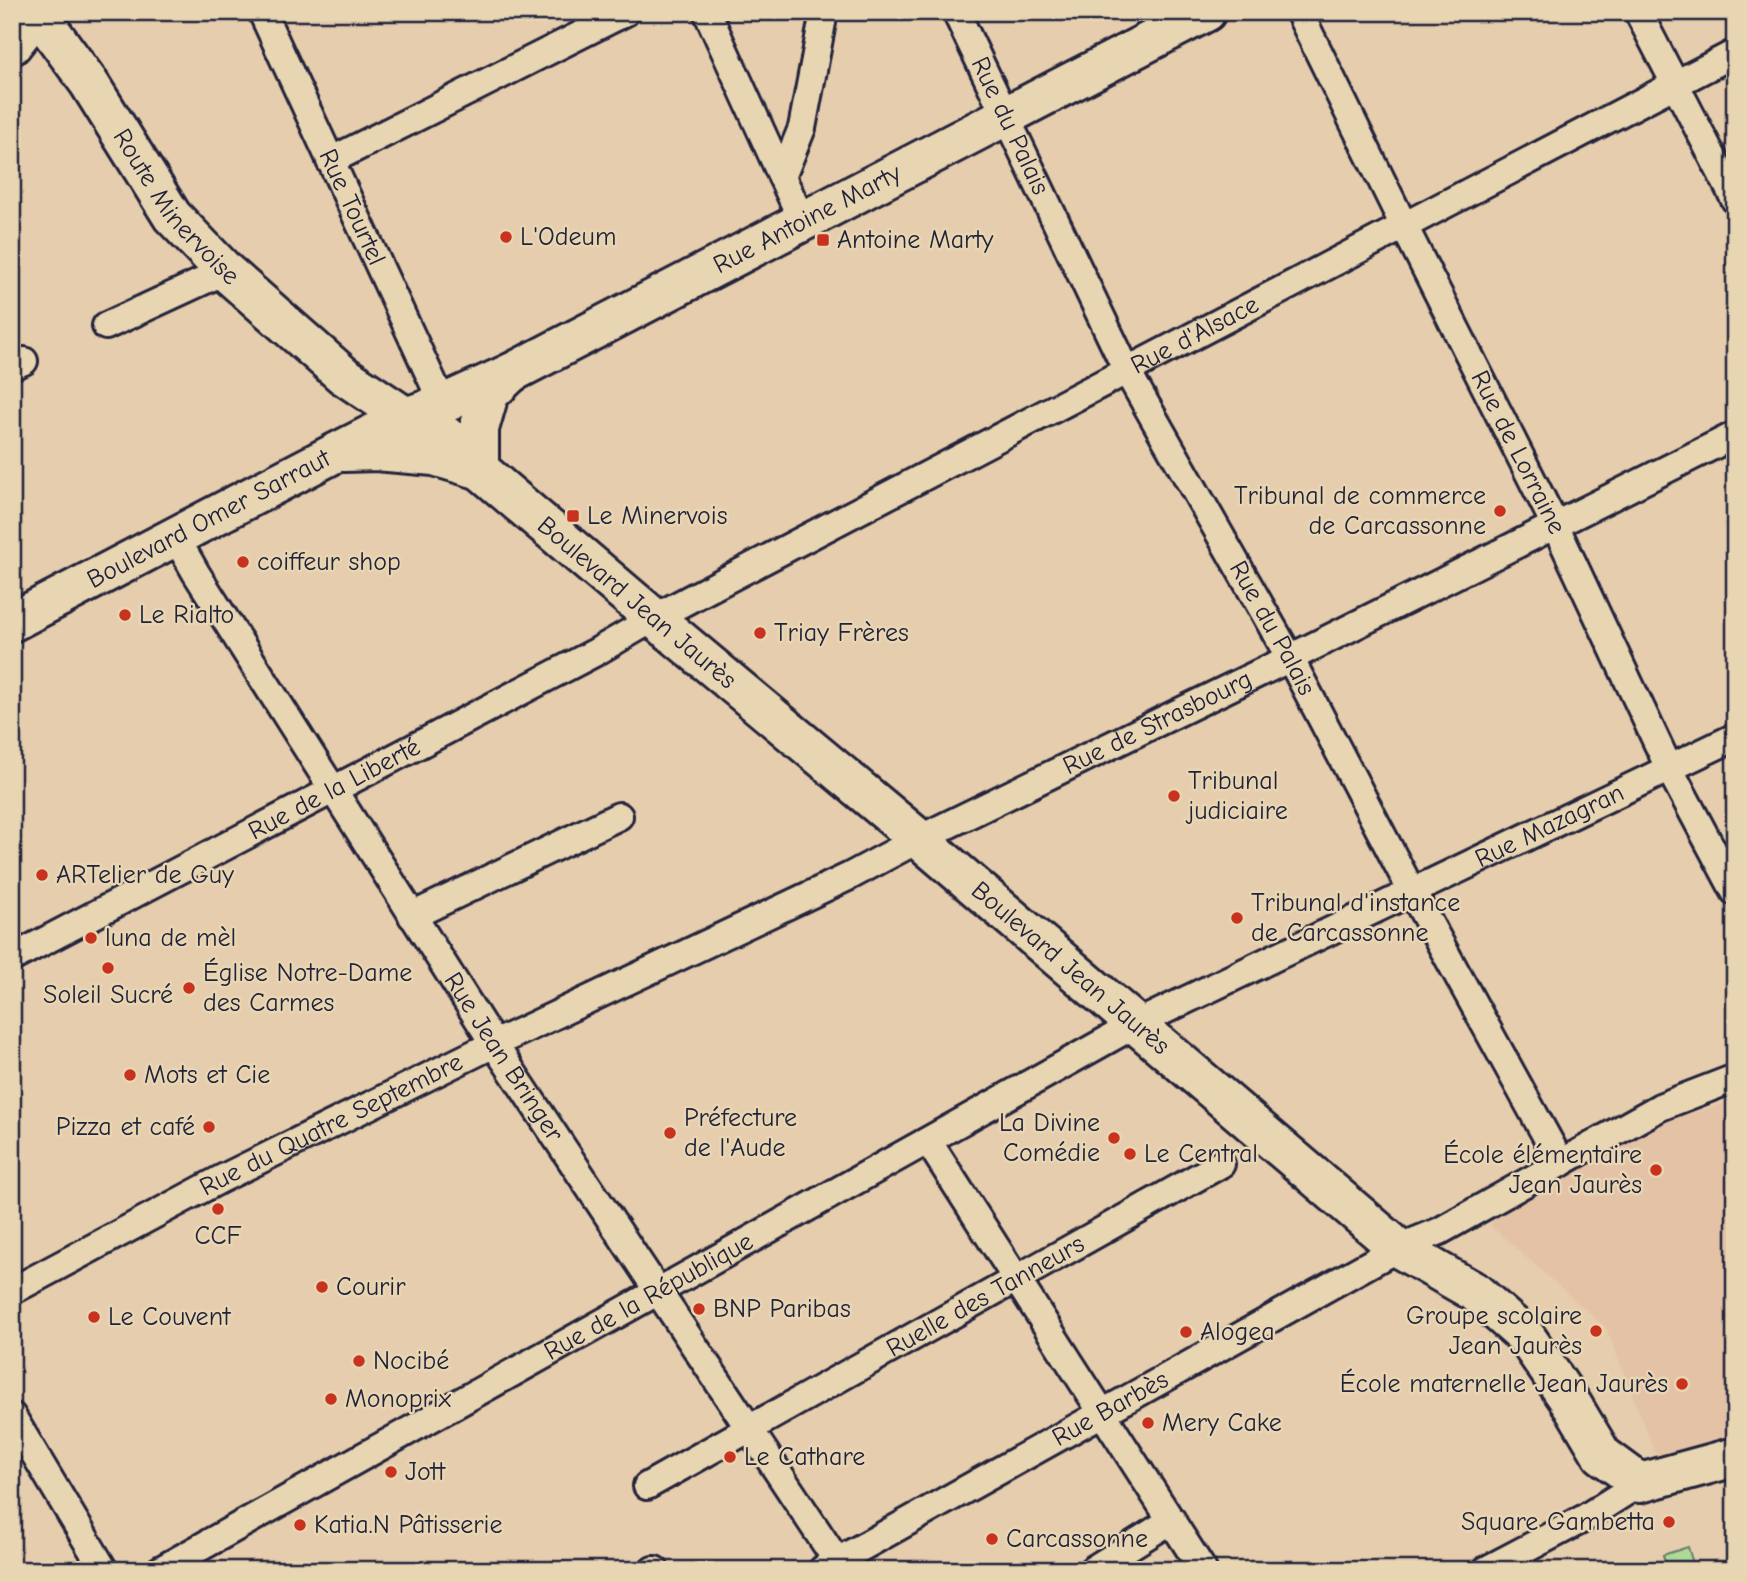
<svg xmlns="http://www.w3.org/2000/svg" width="1747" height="1582" viewBox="0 0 1747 1582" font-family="'Comic Neue',sans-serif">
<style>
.built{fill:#e4c2a6}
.green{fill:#aeda98;stroke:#687e6a;stroke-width:2}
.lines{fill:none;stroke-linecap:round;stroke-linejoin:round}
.street-casing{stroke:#22223b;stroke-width:32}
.secondary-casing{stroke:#22223b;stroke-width:44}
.street{stroke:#e8d6b3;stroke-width:26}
.secondary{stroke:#e8d6b3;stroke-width:38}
.poi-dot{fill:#c8321e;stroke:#e8d6b3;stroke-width:2.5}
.labels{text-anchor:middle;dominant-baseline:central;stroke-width:5;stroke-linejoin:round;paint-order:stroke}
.street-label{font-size:26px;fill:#22223b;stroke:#e8d6b3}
.poi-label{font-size:26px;fill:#22223b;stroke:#e8d6b3;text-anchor:start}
</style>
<rect width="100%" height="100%" fill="#e6cdad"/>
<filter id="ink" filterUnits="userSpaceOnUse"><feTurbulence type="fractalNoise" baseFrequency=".0143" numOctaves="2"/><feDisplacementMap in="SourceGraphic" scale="14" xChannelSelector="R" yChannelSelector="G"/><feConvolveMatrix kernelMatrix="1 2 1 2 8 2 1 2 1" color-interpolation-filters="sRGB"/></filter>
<g filter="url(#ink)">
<polygon class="built" points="1735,1100 1735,1433 1663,1456 1655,1452 1606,1328 1491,1226 1493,1216 1660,1123"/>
<polygon class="green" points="1688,1547 1695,1570 1667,1570 1663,1555"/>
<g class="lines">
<g class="street-casing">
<g id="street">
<path id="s1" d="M262 12 443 404"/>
<polyline points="707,12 782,177"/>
<path id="s2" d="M956 12 1127 371 1290 658 1412 892 1561 1163"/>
<path id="s3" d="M1299 12 1404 226 1555 525 1669 768 1735 892"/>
<polyline points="1638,12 1735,200"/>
<polyline points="330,161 626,12"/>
<polyline points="803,222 782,177 802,128 824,12"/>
<polyline points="106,326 225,271"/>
<polyline points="12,366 24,361"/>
<path id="s4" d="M175 536 196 573 494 1044 843 1570"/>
<polyline points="412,916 619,816"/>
<path id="s5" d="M12 958 596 652 654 618 703 592 1735 53"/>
<polyline points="928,1141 1203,1570"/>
<path id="s6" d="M12 1291 221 1179 494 1044 850 876 919 839 1290 658 1735 435"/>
<polyline points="12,1416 104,1570"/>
<path id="s7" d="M647 1486 1221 1164"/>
<path id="s8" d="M823 1569 1398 1248 1440 1231 1660 1107 1735 1078"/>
<path id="s9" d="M160 1570 1136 1024 1735 737"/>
<polyline points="653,1570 655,1570"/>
<polyline points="1092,1570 1172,1520"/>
<polyline points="1486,1570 1583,1519 1640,1483"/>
</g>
</g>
<g class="secondary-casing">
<g id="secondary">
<path id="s10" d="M37 12 89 83 172 216 225 271 343 375 406 417 446 436 479 469 654 618 919 839 1398 1248 1475 1292 1526 1337 1573 1406 1602 1455 1640 1483 1735 1457"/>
<polyline points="12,45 37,13"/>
<polyline points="344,452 376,451 434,456 474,468"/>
<polyline points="479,469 479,429 489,394 511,373"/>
<path id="s11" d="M12 622 335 453 406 417 443 404 511 373 1206 12"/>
</g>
</g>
<use href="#street" class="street"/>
<use href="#secondary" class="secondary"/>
</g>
</g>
<g class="poi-dot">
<circle cx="506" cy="237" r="7"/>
<rect x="816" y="233" width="14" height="14" rx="3.5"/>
<circle cx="1500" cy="511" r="7"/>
<rect x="566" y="509" width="14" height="14" rx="3.5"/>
<circle cx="243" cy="562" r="7"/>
<circle cx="125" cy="615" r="7"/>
<circle cx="760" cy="633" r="7"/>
<circle cx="1174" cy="796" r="7"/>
<circle cx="42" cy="875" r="7"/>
<circle cx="1237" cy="918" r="7"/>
<circle cx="91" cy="938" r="7"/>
<circle cx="108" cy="968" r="7"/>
<circle cx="189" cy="988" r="7"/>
<circle cx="130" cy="1075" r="7"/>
<circle cx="209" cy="1127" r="7"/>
<circle cx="670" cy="1133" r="7"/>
<circle cx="1114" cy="1138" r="7"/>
<circle cx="1130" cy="1154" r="7"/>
<circle cx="1656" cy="1170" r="7"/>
<circle cx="218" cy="1209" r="7"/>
<circle cx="322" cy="1287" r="7"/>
<circle cx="699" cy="1309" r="7"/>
<circle cx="94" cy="1317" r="7"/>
<circle cx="1596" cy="1331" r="7"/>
<circle cx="1186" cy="1332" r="7"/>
<circle cx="359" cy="1361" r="7"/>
<circle cx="1682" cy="1384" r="7"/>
<circle cx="331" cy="1399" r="7"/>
<circle cx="1148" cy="1423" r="7"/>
<circle cx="730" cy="1457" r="7"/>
<circle cx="391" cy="1472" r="7"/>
<circle cx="1669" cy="1522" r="7"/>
<circle cx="300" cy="1525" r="7"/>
<circle cx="992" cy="1539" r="7"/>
</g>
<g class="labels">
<g class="street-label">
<text stroke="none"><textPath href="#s2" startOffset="126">Rue du Palais</textPath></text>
<text stroke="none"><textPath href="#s10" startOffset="240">Route Minervoise</textPath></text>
<text stroke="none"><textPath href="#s1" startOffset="215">Rue Tourtel</textPath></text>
<text stroke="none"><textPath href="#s11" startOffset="892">Rue Antoine Marty</textPath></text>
<text stroke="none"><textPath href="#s5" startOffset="1337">Rue d'Alsace</textPath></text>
<text stroke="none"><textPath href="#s3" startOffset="492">Rue de Lorraine</textPath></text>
<text stroke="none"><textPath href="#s11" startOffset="222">Boulevard Omer Sarraut</textPath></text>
<text stroke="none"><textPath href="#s10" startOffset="852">Boulevard Jean Jaurès</textPath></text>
<text stroke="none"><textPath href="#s2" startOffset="693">Rue du Palais</textPath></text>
<text stroke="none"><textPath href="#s6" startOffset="1279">Rue de Strasbourg</textPath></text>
<text stroke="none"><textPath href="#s5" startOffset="364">Rue de la Liberté</textPath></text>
<text stroke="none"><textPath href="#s9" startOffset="1577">Rue Mazagran</textPath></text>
<text stroke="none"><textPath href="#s10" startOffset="1419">Boulevard Jean Jaurès</textPath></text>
<text stroke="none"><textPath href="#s4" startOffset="616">Rue Jean Bringer</textPath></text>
<text stroke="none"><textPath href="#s6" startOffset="360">Rue du Quatre Septembre</textPath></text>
<text stroke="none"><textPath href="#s7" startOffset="388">Ruelle des Tanneurs</textPath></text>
<text stroke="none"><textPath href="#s9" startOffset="560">Rue de la République</textPath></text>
<text stroke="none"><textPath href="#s8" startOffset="329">Rue Barbès</textPath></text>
</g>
<g class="poi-label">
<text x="520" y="237">L'Odeum</text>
<text x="837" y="240">Antoine Marty</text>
<text x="1486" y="496" text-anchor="end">Tribunal de commerce<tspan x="1486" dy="30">de Carcassonne</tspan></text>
<text x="587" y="516">Le Minervois</text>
<text x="257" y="562">coiffeur shop</text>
<text x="139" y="615">Le Rialto</text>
<text x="774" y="633">Triay Frères</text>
<text x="1188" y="781">Tribunal<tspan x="1188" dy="30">judiciaire</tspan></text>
<text x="56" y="875">ARTelier de Guy</text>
<text x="1251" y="903">Tribunal d'instance<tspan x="1251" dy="30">de Carcassonne</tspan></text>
<text x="105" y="938">luna de mèl</text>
<text x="203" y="973">Église Notre-Dame<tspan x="203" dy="30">des Carmes</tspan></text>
<text x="108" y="995" text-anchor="middle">Soleil Sucré</text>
<text x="144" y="1075">Mots et Cie</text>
<text x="684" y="1118">Préfecture<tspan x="684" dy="30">de l'Aude</tspan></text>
<text x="1100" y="1123" text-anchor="end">La Divine<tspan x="1100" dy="30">Comédie</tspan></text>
<text x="195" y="1127" text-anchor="end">Pizza et café</text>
<text x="1144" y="1154">Le Central</text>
<text x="1642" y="1155" text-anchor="end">École élémentaire<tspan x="1642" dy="30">Jean Jaurès</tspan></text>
<text x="218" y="1236" text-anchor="middle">CCF</text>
<text x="336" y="1287">Courir</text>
<text x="713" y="1309">BNP Paribas</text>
<text x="1582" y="1316" text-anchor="end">Groupe scolaire<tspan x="1582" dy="30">Jean Jaurès</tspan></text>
<text x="108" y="1317">Le Couvent</text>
<text x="1200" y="1332">Alogea</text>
<text x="373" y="1361">Nocibé</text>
<text x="1668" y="1384" text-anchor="end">École maternelle Jean Jaurès</text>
<text x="345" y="1399">Monoprix</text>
<text x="1162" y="1423">Mery Cake</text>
<text x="744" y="1457">Le Cathare</text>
<text x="405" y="1472">Jott</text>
<text x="1655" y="1522" text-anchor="end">Square Gambetta</text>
<text x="314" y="1525">Katia.N Pâtisserie</text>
<text x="1006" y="1539">Carcassonne</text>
</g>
</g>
<rect width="1747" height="1582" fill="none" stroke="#e8d6b3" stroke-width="42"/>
<rect x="21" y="21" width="1705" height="1540" fill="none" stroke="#22223b" stroke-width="2.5" filter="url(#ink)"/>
</svg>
